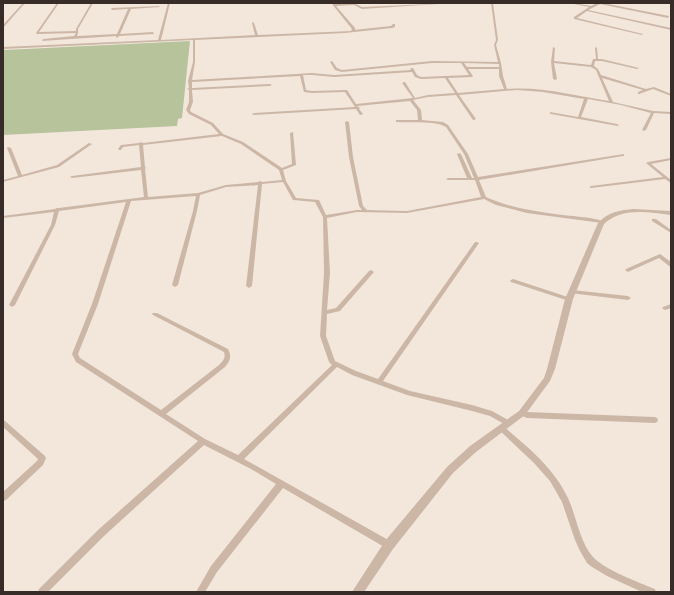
<svg xmlns="http://www.w3.org/2000/svg" width="674" height="595" viewBox="0 0 674 595" font-family="'Archivo Narrow',sans-serif">
<style>
.green{fill:#b7c39b}
.lines{fill:none;stroke-linecap:round;stroke-linejoin:round}
.minor{fill:#ccb7a7;fill-rule:evenodd}
.tertiary{fill:#ccb7a7;fill-rule:evenodd}
</style>
<rect width="100%" height="100%" fill="#f3e7dc"/>
<polygon class="green" points="190,41 182,118 178,119 177,126 3,135 4,50"/>
<g class="lines">
<g class="minor">
<polygon points="23,3 25,3 3,28 3,25"/>
<polygon points="57,3 59,3 39,32 76,31 76,29 91,3 93,3 78,29 78,33 77,36 117,34 128,9 112,10 111,8 159,6 160,7 131,9 120,34 153,32 154,34 119,36 117,38 116,37 116,36 42,41 43,39 74,36 76,33 37,34 36,33"/>
<path d="M168 3H170L161 40 255 35 252 23 253 22 254 23 258 35 351 31 352 29 332 4 333 3 335 4 354 3 362 7 454 3 362 9 354 5 336 6 355 28V30H353L391 26 393 24H395V27L392 28 345 33 195 40V62L192 80 312 73 334 75 411 70 410 69 412 68H413L417 75 421 77 469 75 461 63H432L342 72 335 70 330 62 332 61 337 68 342 70 432 61 498 62 494 45 496 40 491 3H493L498 40 496 45 501 63 503 76 507 89C540 86 577 96 609 101L596 70 591 67 554 63 557 79 555 80 553 79 551 62 553 47 555 48 554 61 591 65 593 59H596L595 48 596 47 597 48 598 59H602L639 68 637 69 602 61H595L594 66 598 69 601 75 646 89 654 87 671 94V96L653 89 639 94H638V92L643 90 602 78 613 102 653 111 671 112V114L654 113 646 130 644 131 642 130 651 113 621 105 588 99 581 117 617 124 619 125 618 126 551 114H550V112L578 117 584 99 543 92 517 90 459 95 476 119 474 120H473L456 95 428 97 413 100 421 110 422 120 443 122 448 125 468 154 478 177 624 154V156H623L479 180 486 197C508 207 531 211 555 214 567 216 596 217 604 222L602 223 527 213 496 205 484 199 407 213 357 212 327 218 330 273 327 310 336 308 369 271 371 270 374 272 340 311 327 314 326 336 335 361 356 371 378 379 475 242H477L479 243 383 381 410 391 472 405 492 411 510 421 511 423 510 425 508 426 506 425 490 416 472 411 407 395 352 375 337 367 244 459 392 542 393 545 392 548 389 549 386 548 283 488 217 572 205 592H196L211 566 276 484 251 469 204 445 104 536 48 592H38L39 589 98 530 198 441 76 362 72 354 92 304 126 202 59 211 55 225 15 305 12 307 9 305 51 225 54 212 3 218V216L55 209 57 208H59L144 197 141 170 72 178 70 177 72 176 141 167 139 145 123 147 121 150H119L118 149 121 145 139 143 141 142 143 143 219 134 211 125 189 114 186 110 189 102V90L187 89 189 88 188 81 193 62V40L3 49V47L158 40ZM464 63 499 64V67H467ZM468 69H499V76L504 89 458 93 448 78 472 77 473 76ZM412 72 415 77 421 79 445 78 455 93 428 95 415 98 405 82H404L402 83 413 98 356 104 347 90 312 91 306 90 303 75H312L334 77ZM300 76 304 92 312 93 345 92 355 107 254 113 252 114 253 115 356 109 360 115H361L363 114 359 109 360 108 357 106 410 101 417 110 418 120H396V122C408 123 436 120 446 127L464 154 474 178H472L461 154 459 153 457 154 467 178H448L446 179 448 180H475L481 197 407 211 367 210 363 206 353 157 349 122 347 121 345 122 349 157 359 206 362 210H357L326 215 319 200 296 198 286 181 283 170 296 165 293 132 290 133 292 164 282 168 243 142 223 134 213 123 191 112 190 110 193 102 192 90 270 86 272 85 270 84 192 88V82ZM222 136 241 144 279 170 282 180 262 182 260 181 258 182 226 185 198 193 148 197 145 169 146 168 145 167 143 145ZM283 182 293 200 315 202 323 217 324 273 320 336 329 362 332 365 238 455 205 439 166 414 225 367C230 361 232 357 228 349L157 313H153L152 314 153 315 224 352C226 358 223 361 219 365L161 410 80 358 78 354 98 304 131 201 196 196 193 211 172 285 175 287 178 285 197 211 200 195 226 187 258 185 246 286 249 288 252 286 262 184Z"/>
<polygon points="569,3 574,3 591,6 597,3 603,3 669,16 668,18 600,4 588,10 671,28 671,30 587,11 577,18 643,34 642,35 574,19 574,17 589,7"/>
<polygon points="89,143 92,144 59,167 3,182 3,180 18,176 7,148 8,147 11,148 22,175 57,165"/>
<polygon points="671,158 671,160 651,164 671,180 671,183 665,179 591,188 589,187 591,186 663,177 646,163 648,162"/>
<polygon points="652,219 656,219 671,230 671,233 652,221"/>
<polygon points="660,254 671,262 671,267 669,266 659,258 630,271 628,272 625,270 626,269"/>
<polygon points="513,279 571,298 572,299 569,301 511,282 510,281 511,280"/>
<polygon points="572,290 628,296 631,298 628,300 570,293 569,292 570,291"/>
<polygon points="671,304 671,308 665,310 662,308 663,307"/>
<polygon points="522,410 527,412 655,417 657,418 658,420 657,422 655,423 527,418 520,415 519,413 520,411"/>
<polygon points="3,420 5,421 45,456 46,458 43,465 6,500 3,501 3,492 37,461 38,459 3,427"/>
<path d="M501 425 503 426C528 447 554 468 568 498 576 515 580 543 593 557 605 570 638 582 655 589L656 592H642L607 576 592 567 587 563 580 551 575 540 562 502 550 481 534 463 499 430 498 428 499 426Z"/>
</g>
<path class="tertiary" d="M634 209 671 211V215C648 212 622 207 604 224L573 299 555 369 550 381 525 415 476 452 453 473 393 549 364 592H352L385 541 447 467 470 446 519 411 544 378 547 369 565 299 598 223C608 212 620 210 634 209Z"/>
</g>
<rect width="674" height="595" fill="none" stroke="#382c28" stroke-width="8"/>
</svg>
